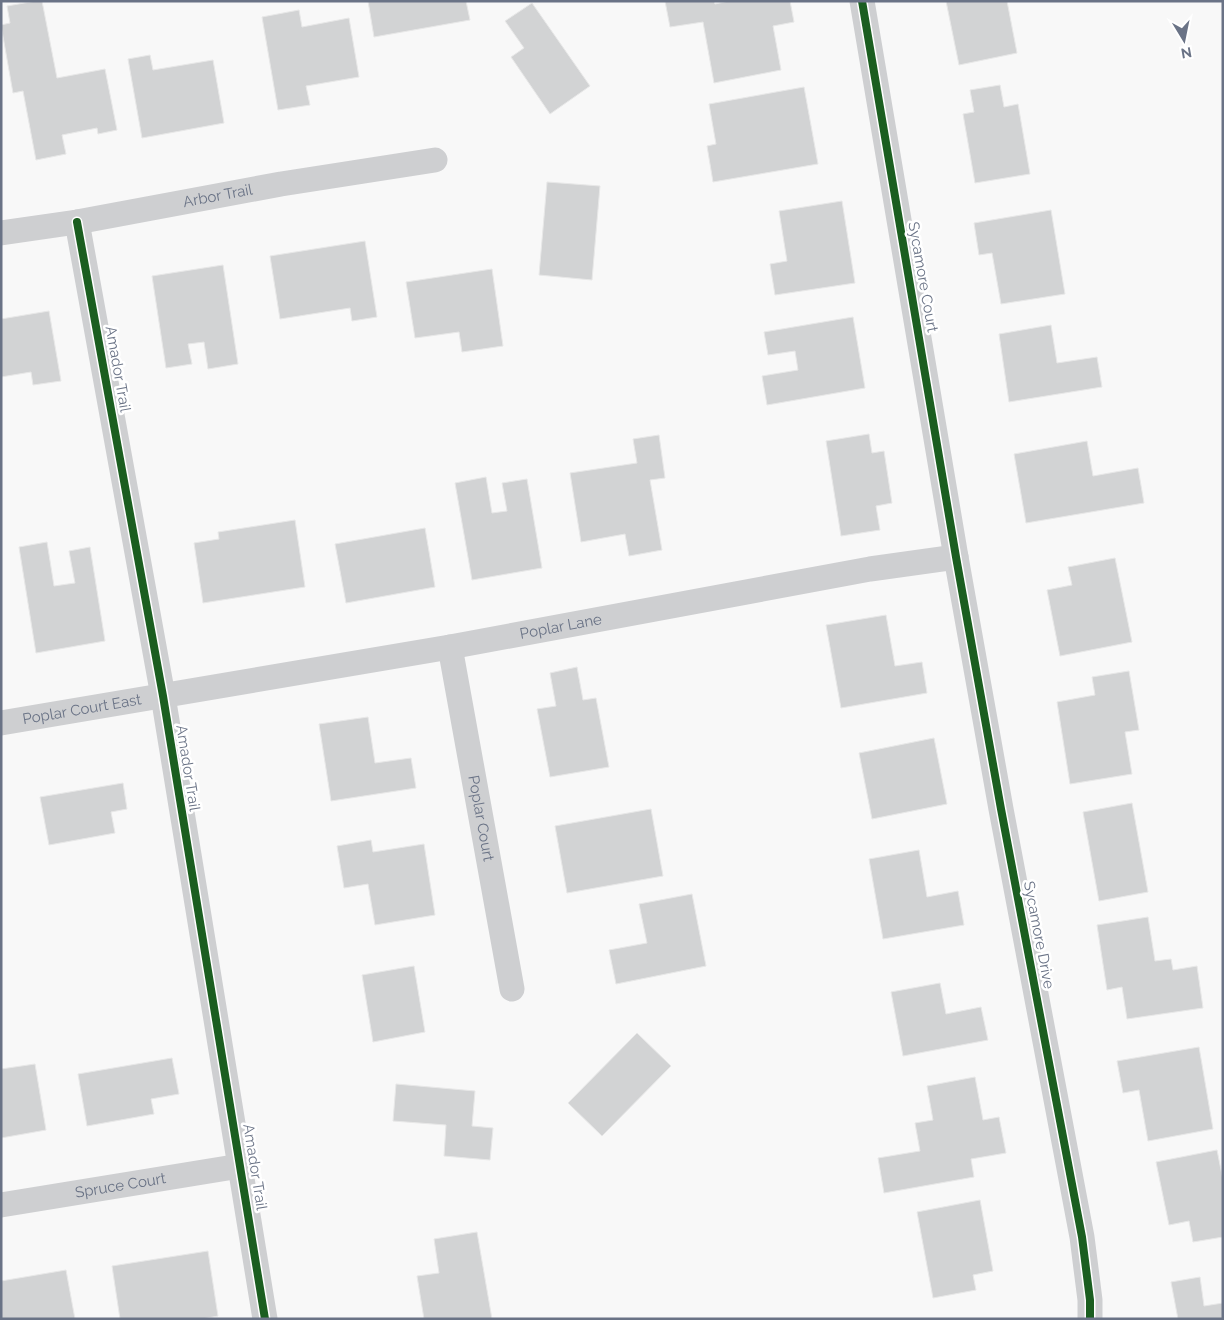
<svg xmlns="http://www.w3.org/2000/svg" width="1224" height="1320" viewBox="0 0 1224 1320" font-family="Raleway,sans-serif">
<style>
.building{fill:#d2d3d4;stroke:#e8e8e8}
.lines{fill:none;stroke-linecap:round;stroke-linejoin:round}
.minor{stroke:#cecfd1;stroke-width:25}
.cycleway-casing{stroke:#fff;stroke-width:11}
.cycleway{stroke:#1b5e20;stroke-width:8}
.labels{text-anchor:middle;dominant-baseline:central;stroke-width:5;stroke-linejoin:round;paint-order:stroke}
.street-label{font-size:15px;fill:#6a7386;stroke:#fff}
</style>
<rect width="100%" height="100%" fill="#f8f8f8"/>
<g class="building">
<polygon points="36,1 42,1 57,78 105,69 117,130 98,134 97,128 62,135 66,154 36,160 23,91 13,93 1,25 10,23 7,6"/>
<polygon points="368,1 466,1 470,20 374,37"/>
<polygon points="665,1 714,1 715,4 729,1 790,1 794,22 773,26 781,70 714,83 703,22 670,27"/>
<polygon points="946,1 1007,1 1017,53 959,65"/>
<polygon points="532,3 590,86 550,114 511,57 524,48 505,21"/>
<polygon points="299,10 302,27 349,18 359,77 306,86 310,105 278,110 262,17"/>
<polygon points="150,55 153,70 213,60 224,123 142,138 128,59"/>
<polygon points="1000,85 1004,107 1018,104 1030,174 975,183 963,114 974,112 970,90"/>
<polygon points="804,87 818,164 713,182 707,146 716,144 709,104"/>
<polygon points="547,182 600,186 592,280 539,275"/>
<polygon points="842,201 855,283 775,295 770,264 787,261 779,211"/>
<polygon points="1051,210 1065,294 1001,304 992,253 979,255 974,223"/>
<polygon points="365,241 377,317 352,321 350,308 280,319 270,256"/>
<polygon points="223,265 238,364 208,369 204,342 188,344 192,364 166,368 152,276"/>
<polygon points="492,269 503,346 462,352 459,332 415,338 406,282"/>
<polygon points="49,311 61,381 33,385 31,372 1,377 1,319"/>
<polygon points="853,317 865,388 767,405 762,376 798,370 795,351 768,355 764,332"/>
<polygon points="1051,325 1057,363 1097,357 1102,387 1009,402 999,334"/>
<polygon points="869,434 872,453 884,451 892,503 876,506 880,530 841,536 826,441"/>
<polygon points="659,435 665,478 650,480 662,550 629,556 625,534 581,542 570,473 637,463 633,439"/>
<polygon points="1087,441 1093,476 1138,468 1144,503 1026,523 1014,454"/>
<polygon points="486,477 492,513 507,511 502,483 527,479 542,568 472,580 455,483"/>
<polygon points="295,520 305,587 203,603 194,543 219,539 218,532"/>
<polygon points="425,528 435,587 346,603 335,544"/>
<polygon points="47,542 54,586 75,583 69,551 90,547 105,641 36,653 19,547"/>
<polygon points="1115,558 1132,642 1060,656 1047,590 1072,585 1068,567"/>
<polygon points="886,615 895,666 922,662 927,693 841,708 826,625"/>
<polygon points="577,667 583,700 596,698 609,767 550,777 537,709 556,706 550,673"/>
<polygon points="1129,671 1139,730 1125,732 1132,774 1070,784 1057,702 1095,695 1092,677"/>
<polygon points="368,717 375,763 411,758 416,788 331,801 319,724"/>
<polygon points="934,738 947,804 872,819 859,753"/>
<polygon points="123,783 127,809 111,812 115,833 49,845 40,797"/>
<polygon points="1132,803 1148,892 1099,901 1083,812"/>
<polygon points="651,809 663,876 567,893 555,826"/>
<polygon points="371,840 373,852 424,844 435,915 375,925 368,884 344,888 337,846"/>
<polygon points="919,850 927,897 958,891 964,925 883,939 869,859"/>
<polygon points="692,894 706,966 616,984 609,950 647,943 639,904"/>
<polygon points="1148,917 1155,961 1171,959 1173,970 1197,966 1203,1008 1127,1019 1122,987 1107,990 1097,925"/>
<polygon points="414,966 425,1032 373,1042 362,975"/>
<polygon points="940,983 946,1014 981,1007 988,1040 903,1056 891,992"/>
<polygon points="637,1033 671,1066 602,1136 568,1103"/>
<polygon points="1199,1047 1213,1129 1148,1141 1139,1090 1123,1093 1117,1061"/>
<polygon points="172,1058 179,1094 151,1099 154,1114 87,1126 78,1074"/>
<polygon points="35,1064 46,1130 1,1138 1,1069"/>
<polygon points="975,1077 983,1120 999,1117 1006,1153 971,1159 974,1177 884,1193 878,1158 920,1151 915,1123 933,1120 927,1086"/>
<polygon points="396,1084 475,1091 472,1126 493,1128 490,1160 444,1156 446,1125 393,1121"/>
<polygon points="1217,1150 1223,1180 1223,1237 1193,1242 1189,1221 1169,1225 1156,1162"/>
<polygon points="980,1200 993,1271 973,1275 976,1290 933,1298 917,1212"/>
<polygon points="477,1232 492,1319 424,1319 417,1276 439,1273 434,1239"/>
<polygon points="208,1251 218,1316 202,1319 120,1319 112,1266"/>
<polygon points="66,1270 75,1319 1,1319 1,1281"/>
<polygon points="1200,1277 1204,1306 1223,1303 1223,1319 1178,1319 1171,1282"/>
</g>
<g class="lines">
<g class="minor">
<polyline points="862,1 956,557 1001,809 1082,1237 1090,1300 1090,1319"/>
<polyline points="77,222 163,696 265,1319"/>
<path id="s1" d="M1 233 77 222 281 184 435 160"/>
<path id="s2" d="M450 647 512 989"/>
<path id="s3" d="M1 723 450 647 870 569 956 557"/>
<path id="s4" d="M1 1205 240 1166"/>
</g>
<g class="cycleway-casing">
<g id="cycleway">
<polyline points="862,1 956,557 1001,809 1082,1237 1090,1300 1090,1319"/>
<polyline points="77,222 163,696 265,1319"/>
</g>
</g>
<use href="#cycleway" class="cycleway"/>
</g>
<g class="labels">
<g class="street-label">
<text stroke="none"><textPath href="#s1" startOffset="220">Arbor Trail</textPath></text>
<text transform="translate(923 277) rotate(80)">Sycamore Court</text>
<text transform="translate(118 369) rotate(80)">Amador Trail</text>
<text stroke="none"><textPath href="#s3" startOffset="568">Poplar Lane</textPath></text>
<text stroke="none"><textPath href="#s3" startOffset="82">Poplar Court East</textPath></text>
<text transform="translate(188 768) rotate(81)">Amador Trail</text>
<text stroke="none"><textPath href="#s2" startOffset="174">Poplar Court</textPath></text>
<text transform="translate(1039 935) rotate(79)">Sycamore Drive</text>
<text transform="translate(255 1167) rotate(81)">Amador Trail</text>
<text stroke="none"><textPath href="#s4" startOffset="121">Spruce Court</textPath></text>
</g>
</g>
<rect width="1224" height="1320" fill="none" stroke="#6a7386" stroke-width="5"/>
<g transform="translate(1184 40) rotate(170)" stroke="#ffffff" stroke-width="4" paint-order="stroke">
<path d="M0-4L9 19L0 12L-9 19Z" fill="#6a7386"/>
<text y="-8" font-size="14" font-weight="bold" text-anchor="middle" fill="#6a7386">N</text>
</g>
</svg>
